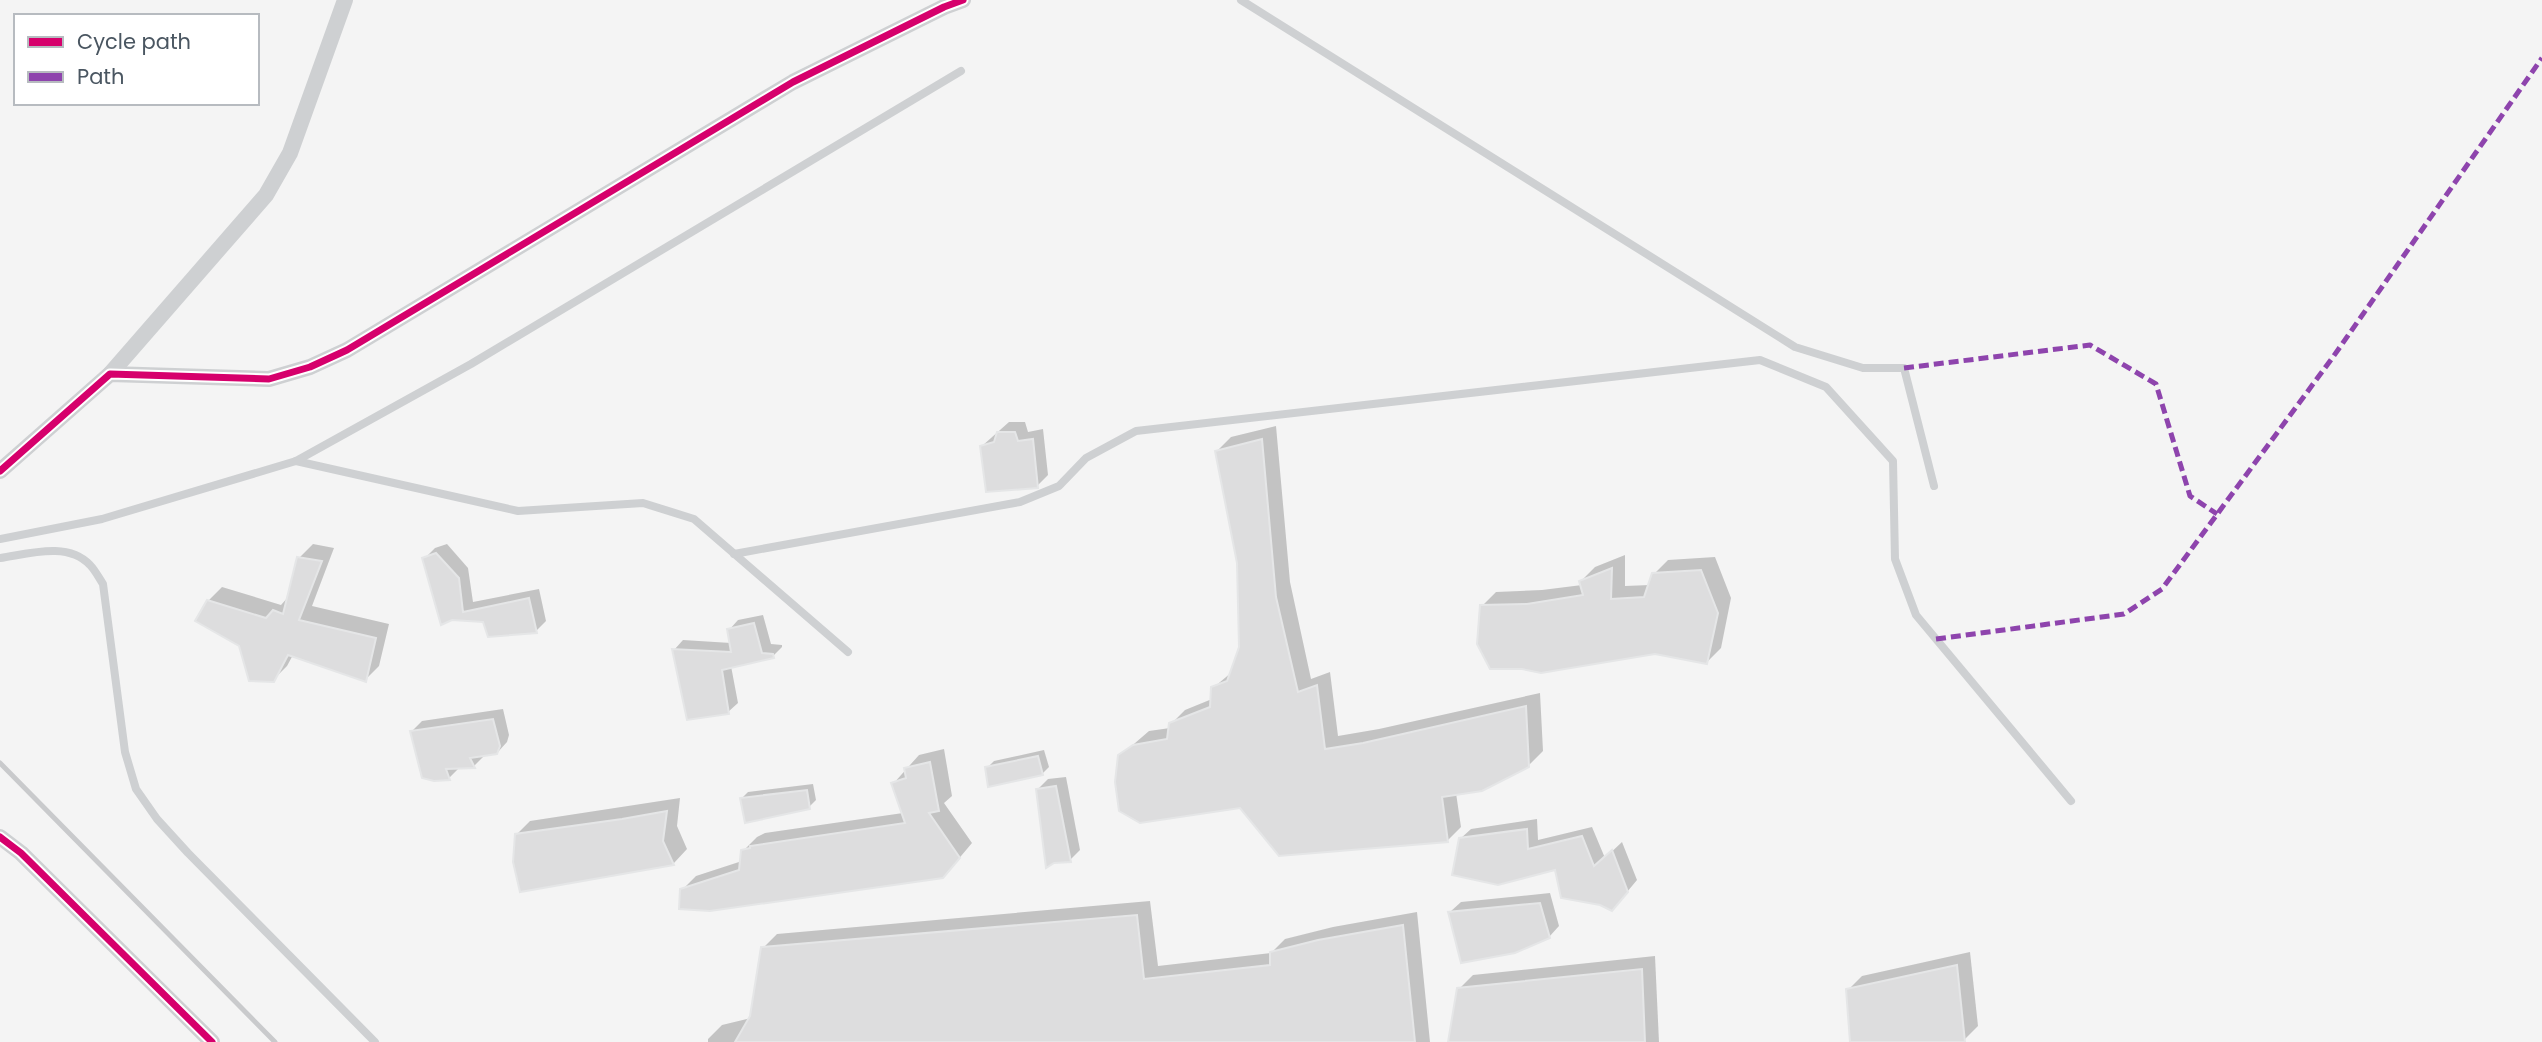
<svg xmlns="http://www.w3.org/2000/svg" width="2542" height="1042" viewBox="0 0 2542 1042" font-family="Poppins,sans-serif">
<style>
.shadow{fill:#0003}
.building{fill:#ddddde;stroke:#e5e6e7;stroke-width:2}
.lines{fill:none;stroke-linecap:round;stroke-linejoin:round}
.lane{stroke:#ced0d2;stroke-width:8}
.street{stroke:#ced0d2;stroke-width:16}
.rail{stroke:#c9cacc;stroke-width:5}
.quiet{stroke:#8e44ad;stroke-width:5;stroke-dasharray:10 5;stroke-linecap:butt}
.cycleway-casing{stroke:#fff;stroke-width:11}
.cycleway{stroke:#d6006c;stroke-width:7}
</style>
<rect width="100%" height="100%" fill="#f4f4f4"/>
<g class="shadow">
<polygon points="1009,422 1025,422 1028,432 1043,429 1048,475 1037,486 982,446"/>
<polygon points="1276,426 1290,582 1311,679 1330,672 1338,736 1379,729 1540,693 1543,751 1528,766 1456,793 1461,827 1447,841 1240,806 1120,756 1149,731 1170,728 1171,724 1185,710 1212,699 1213,688 1232,672 1240,647 1239,562 1217,451 1231,437"/>
<polygon points="313,544 334,548 312,606 389,624 379,666 365,680 293,655 287,666 273,680 241,645 208,601 222,587 281,605 289,596 299,558"/>
<polygon points="447,544 468,568 473,602 539,589 546,621 536,631 484,620 452,618 424,559 435,548"/>
<polygon points="1625,555 1625,586 1650,585 1654,574 1668,560 1715,557 1731,598 1721,648 1707,662 1482,606 1496,592 1542,590 1582,585 1581,581 1595,567"/>
<polygon points="763,615 771,644 782,645 782,647 773,656 731,666 738,703 728,712 674,650 683,640 731,643 729,630 738,620"/>
<polygon points="503,709 509,735 507,742 497,753 483,754 484,756 474,766 460,767 449,778 412,731 422,721"/>
<polygon points="944,749 952,796 944,803 972,843 956,862 682,890 696,876 742,861 743,851 757,837 765,833 903,813 893,784 919,755"/>
<polygon points="1044,750 1049,767 1042,774 987,768 994,761"/>
<polygon points="1066,777 1080,850 1070,860 1038,789 1048,779"/>
<polygon points="813,784 816,800 809,807 741,799 748,792"/>
<polygon points="680,798 677,826 687,849 674,863 521,890 516,835 530,821"/>
<polygon points="1537,819 1538,840 1592,827 1605,858 1622,842 1637,880 1622,898 1556,868 1460,839 1471,829"/>
<polygon points="1550,893 1559,926 1549,937 1450,912 1461,902"/>
<polygon points="1150,901 1158,966 1271,953 1285,939 1333,927 1417,912 1430,1042 708,1042 708,1039 722,1025 751,1018 763,948 777,934"/>
<polygon points="1970,952 1978,1026 1964,1040 1952,1042 1852,1042 1848,990 1862,976"/>
<polygon points="1655,956 1659,1042 1449,1042 1459,989 1473,975"/>
</g>
<g class="building">
<polygon points="997,432 1015,432 1018,441 1033,439 1038,488 986,492 980,446 994,442"/>
<polygon points="1262,439 1276,597 1298,692 1317,685 1325,749 1363,743 1526,706 1529,767 1482,791 1442,797 1448,842 1279,856 1240,808 1140,823 1119,811 1115,782 1118,755 1133,745 1167,739 1169,723 1210,707 1211,687 1227,681 1239,647 1237,563 1215,451"/>
<polygon points="436,553 459,578 463,612 529,598 537,633 488,637 483,622 452,620 441,625 422,558"/>
<polygon points="297,557 322,561 299,620 376,638 366,682 288,655 274,682 249,681 239,646 195,621 207,600 266,618 273,610 283,614"/>
<polygon points="1612,568 1611,599 1644,597 1652,573 1701,570 1718,613 1707,664 1655,654 1541,673 1522,669 1490,669 1477,644 1480,605 1527,604 1583,595 1579,581"/>
<polygon points="754,623 762,653 773,654 774,658 722,670 729,714 687,720 672,649 731,652 727,629"/>
<polygon points="493,719 500,746 497,754 470,758 475,768 446,769 450,780 434,781 422,778 410,731"/>
<polygon points="1038,756 1043,775 988,787 985,767"/>
<polygon points="930,762 939,811 929,813 960,858 943,878 710,911 679,909 680,889 739,870 741,850 750,848 750,846 905,823 891,783 906,778 904,768"/>
<polygon points="1056,786 1071,862 1054,863 1046,868 1036,789"/>
<polygon points="807,790 810,809 745,823 740,798"/>
<polygon points="667,811 663,841 674,865 520,892 513,862 515,834 622,819"/>
<polygon points="1527,829 1528,849 1582,836 1594,866 1612,850 1628,892 1612,911 1600,905 1561,898 1555,870 1498,885 1452,875 1459,838"/>
<polygon points="1540,903 1550,938 1515,953 1461,963 1448,912"/>
<polygon points="1137,915 1144,979 1270,965 1270,952 1318,940 1403,925 1415,1042 735,1042 750,1016 761,947"/>
<polygon points="1957,965 1965,1042 1850,1042 1846,989"/>
<polygon points="1642,969 1645,1042 1448,1042 1457,988"/>
</g>
<g class="lines">
<g class="lane">
<polyline points="1241,0 1795,347 1863,368 1904,368 1934,486"/>
<polyline points="296,461 518,511 643,503 694,519 848,652"/>
<polyline points="0,539 102,519 296,461 471,364 961,71"/>
<polyline points="734,554 1020,502 1059,486 1086,458 1136,431 1760,360 1826,387 1893,461 1895,559 1916,615 2071,801"/>
<path d="M0 558C28 554 68 541 90 565 95 570 99 578 103 584L125 752 136 789 157 819 188 853 375 1042"/>
</g>
<g class="street">
<polyline points="110,374 266,195 290,153 345,0"/>
<polyline points="0,471 110,374 269,379 310,367 347,350 793,82 944,7 963,0"/>
<polyline points="0,837 21,853 212,1042"/>
</g>
<polyline class="rail" points="0,763 275,1042"/>
<g class="quiet">
<polyline points="1904,368 2090,345 2156,384 2190,496 2217,514"/>
<polyline points="1936,639 2124,614 2162,589 2333,357 2542,58"/>
</g>
<g class="cycleway-casing">
<g id="cycleway">
<polyline points="0,471 110,374 269,379 310,367 347,350 793,82 944,7 963,0"/>
<polyline points="0,837 21,853 212,1042"/>
</g>
</g>
<use href="#cycleway" class="cycleway"/>
</g>
<rect x="14" y="14" width="245" height="91" fill="#ffffff" stroke="#b7bbc0" stroke-width="2"/>
<rect x="28" y="37" width="35" height="10" fill="#d6006c" stroke="#b7bbc0" stroke-width="2"/>
<text x="77" y="49" font-size="21" fill="#4a5661">Cycle path</text>
<rect x="28" y="72" width="35" height="10" fill="#8e44ad" stroke="#b7bbc0" stroke-width="2"/>
<text x="77" y="84" font-size="21" fill="#4a5661">Path</text>
</svg>
